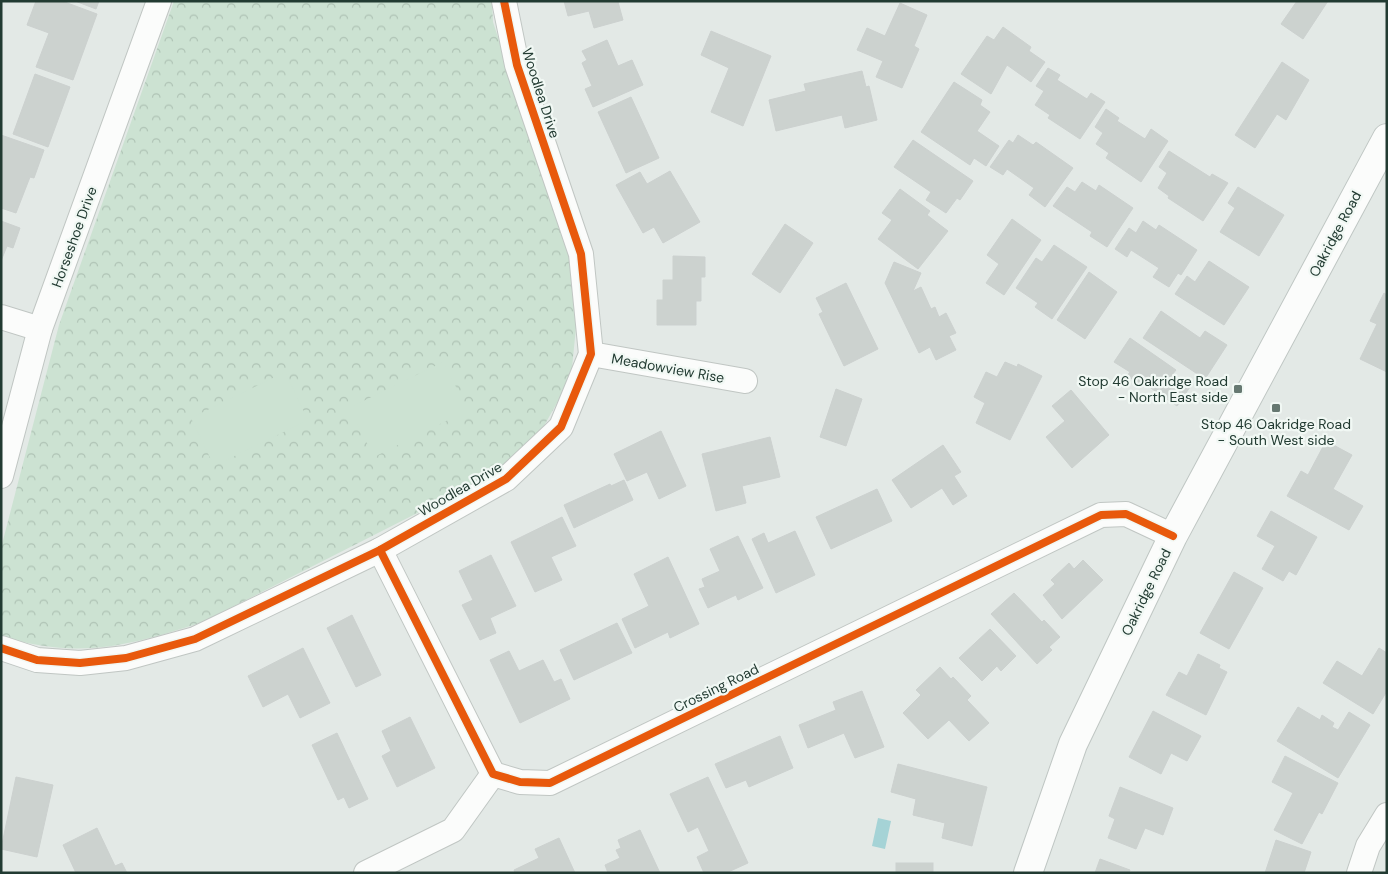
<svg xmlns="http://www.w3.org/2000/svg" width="1388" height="874" viewBox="0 0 1388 874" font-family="'DM Sans',sans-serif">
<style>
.forest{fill:url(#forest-crowns)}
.pitch{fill:#cce2d2}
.water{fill:#a5d3d6}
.building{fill:#ccd2cf;stroke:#ccd1cf}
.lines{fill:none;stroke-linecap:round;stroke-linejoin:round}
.street-casing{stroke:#c0c6c3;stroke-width:26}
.secondary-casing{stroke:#bfc6c3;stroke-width:30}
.street{stroke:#fbfcfb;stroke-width:24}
.secondary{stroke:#fbfcfb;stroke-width:28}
.cycleway-casing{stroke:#f1f8f4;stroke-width:11}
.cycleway{stroke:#e8590c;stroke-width:8}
.poi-dot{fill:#667871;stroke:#f1f8f4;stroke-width:2}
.labels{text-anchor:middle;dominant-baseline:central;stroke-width:4.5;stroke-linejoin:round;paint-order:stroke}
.street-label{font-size:14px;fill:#223b32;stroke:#f1f8f4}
.poi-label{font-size:14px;fill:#223b32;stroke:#f1f8f4;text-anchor:end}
</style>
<defs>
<pattern id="forest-crowns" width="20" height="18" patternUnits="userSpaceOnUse" patternTransform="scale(1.25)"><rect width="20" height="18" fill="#cce2d2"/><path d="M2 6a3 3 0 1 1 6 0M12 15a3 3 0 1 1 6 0" fill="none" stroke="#afc3b5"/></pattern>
</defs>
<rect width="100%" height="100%" fill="#e3e9e6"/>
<path class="forest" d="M174 1H492L493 22 569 254 578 307 571 378 540 433 498 472 203 622C129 646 78 660 1 636V548L59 325Z"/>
<g class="pitch">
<polygon points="443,362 468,410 374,457 349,408"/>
<polygon points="285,372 308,420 214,466 191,418"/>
</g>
<polygon class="water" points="878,818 891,821 885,849 872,846"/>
<g class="building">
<polygon points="36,1 62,1 97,14 73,80 36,67 49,33 27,25"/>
<polygon points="75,1 99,1 96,9"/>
<polygon points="564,1 622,1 618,2 623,20 594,28 589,11 568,16"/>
<polygon points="1297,1 1328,1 1303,39 1281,24"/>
<polygon points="900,3 927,15 914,46 919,49 902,88 876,77 883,61 857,50 867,28 885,36"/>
<polygon points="1003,27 1031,47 1029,51 1045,62 1031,82 1007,65 991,94 961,74 987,36 994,40"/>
<polygon points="711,31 771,56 743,126 711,112 729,68 701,55"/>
<polygon points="607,40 618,66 632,60 643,85 593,107 585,89 592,86 582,63 587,60 582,51"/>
<polygon points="1282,62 1309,80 1286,120 1277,114 1255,148 1235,135"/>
<polygon points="1048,68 1060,75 1057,80 1087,99 1091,93 1105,102 1080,139 1048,118 1050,115 1035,105 1044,91 1036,86"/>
<polygon points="862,71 866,87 869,86 877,120 845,128 842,115 776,131 769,100 806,91 804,84"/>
<polygon points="35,74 70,87 48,147 13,134"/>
<polygon points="954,82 982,100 980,105 990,112 977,131 999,146 986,166 974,158 970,165 921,132"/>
<polygon points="631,97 659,158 626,173 598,112"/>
<polygon points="1106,109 1119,118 1117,121 1145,139 1151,129 1168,141 1141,182 1106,158 1109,153 1096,144 1103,133 1095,127"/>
<polygon points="1,135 44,150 34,178 30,177 16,213 1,208"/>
<polygon points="1018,135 1033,145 1036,142 1073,168 1045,207 1029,195 1034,188 1007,169 1003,175 990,167 1009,140 1013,143"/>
<polygon points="913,140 973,181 960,200 957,198 946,213 926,200 931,192 894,167"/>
<polygon points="1169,151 1210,177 1212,174 1228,183 1203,221 1168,198 1169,196 1158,188 1167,173 1159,167"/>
<polygon points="670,171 700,222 663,243 654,227 643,233 616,185 640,172 647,184"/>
<polygon points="1082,182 1096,191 1099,185 1133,208 1107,247 1090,236 1092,232 1053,206 1067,187 1075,192"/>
<polygon points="1238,187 1284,215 1259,256 1220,232 1235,208 1228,203"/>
<polygon points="900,189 930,211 927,215 948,231 918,269 878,239 892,220 882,213"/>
<polygon points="1012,219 1041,240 1004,295 986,283 999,264 987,255"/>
<polygon points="1,221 20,228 13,248 7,246 1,261"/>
<polygon points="1143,221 1156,230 1159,225 1197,250 1181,275 1178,273 1169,287 1153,277 1159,268 1131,250 1127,257 1115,249 1129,228 1136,233"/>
<polygon points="785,224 813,243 780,293 752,274"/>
<polygon points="1054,245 1087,267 1052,319 1035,307 1038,303 1016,288 1036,258 1042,262"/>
<polygon points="673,256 705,257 705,277 701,277 701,301 696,301 696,325 657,325 657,300 663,300 663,280 673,280"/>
<polygon points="1209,261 1249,287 1224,325 1175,294 1187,276 1195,282"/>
<polygon points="894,262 921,273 913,291 921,287 931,309 935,307 939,317 946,313 956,333 949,336 956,350 936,360 930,347 919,353 885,283"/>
<polygon points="1089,272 1117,292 1085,339 1057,320"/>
<polygon points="846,283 878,349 844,366 819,314 823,312 816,298"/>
<polygon points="1384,293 1387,295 1387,372 1360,359 1377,324 1370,321"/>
<polygon points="1161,311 1200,338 1205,331 1227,345 1205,379 1143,338"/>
<polygon points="1130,338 1176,370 1172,375 1190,387 1177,406 1142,382 1140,384 1127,376 1130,372 1114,362"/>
<polygon points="1005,362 1017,367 1018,364 1042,376 1010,440 976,423 985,403 974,397 986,372 997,377"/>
<polygon points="836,389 862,399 846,446 820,437"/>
<polygon points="1071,390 1109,435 1072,468 1046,437 1065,421 1052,406"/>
<polygon points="661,431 686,486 659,499 647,472 627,481 614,454"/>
<polygon points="770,437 780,477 742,486 746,503 716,511 702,454"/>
<polygon points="1326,441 1352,455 1333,489 1363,506 1349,530 1287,496 1301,471 1308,475"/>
<polygon points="943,445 961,472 954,476 967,496 953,505 942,488 911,508 892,480"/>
<polygon points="624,480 633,500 574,528 564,505 610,484 611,486"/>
<polygon points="877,489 892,521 831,549 816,517"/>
<polygon points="1271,511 1317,537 1296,575 1289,571 1283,581 1262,569 1275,546 1257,536"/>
<polygon points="562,517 576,546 551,557 562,580 535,592 511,542"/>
<polygon points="795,531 815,575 776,593 752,539 764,533 768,543"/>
<polygon points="738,536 763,588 738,600 736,595 708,608 699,589 705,587 702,579 720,571 710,549"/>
<polygon points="491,555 516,606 490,618 496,633 480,640 462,605 473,600 459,571"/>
<polygon points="668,557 699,624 670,638 668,632 635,648 622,619 649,606 634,574"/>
<polygon points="1083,560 1103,580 1062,619 1043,595 1055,584 1051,580 1069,563 1074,569"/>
<polygon points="1234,572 1263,588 1229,649 1200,633"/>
<polygon points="1014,593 1042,622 1044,620 1060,637 1049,647 1052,650 1037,664 991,614"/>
<polygon points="352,615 381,675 356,687 327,628"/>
<polygon points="617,623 632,653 574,680 560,650"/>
<polygon points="990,629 1016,656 1001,671 997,666 982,681 959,658"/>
<polygon points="303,648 330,703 300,718 288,694 263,707 248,676"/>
<polygon points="1379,648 1387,653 1387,691 1373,714 1323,683 1337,661 1362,676"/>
<polygon points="509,651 519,671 543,660 554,682 561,679 570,699 520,723 490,660"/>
<polygon points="1198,654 1220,665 1219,668 1227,672 1206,715 1166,695 1179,672 1187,676"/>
<polygon points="940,667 951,679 953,677 971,696 967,700 989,723 969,741 949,720 928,739 903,713 921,695 916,690"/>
<polygon points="862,691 884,747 855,758 844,733 808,748 799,725 836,710 833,702"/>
<polygon points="1298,707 1320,720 1322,715 1334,723 1332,727 1338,730 1349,712 1370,725 1338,778 1277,741"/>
<polygon points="1153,711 1201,736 1187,761 1171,753 1161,774 1129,757"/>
<polygon points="410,717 435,768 397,787 382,756 391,751 382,731"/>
<polygon points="337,733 368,799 349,808 344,797 338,800 312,745"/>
<polygon points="780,736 793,768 749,787 746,780 726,788 715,764"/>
<polygon points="1285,756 1338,783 1322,814 1319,812 1302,844 1274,830 1293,793 1272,782"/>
<polygon points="898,764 987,787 972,846 942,838 945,823 913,815 916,799 891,792"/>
<polygon points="16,777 53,785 37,857 1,849"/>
<polygon points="708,777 748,863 726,873 704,873 697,857 709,851 698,827 688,832 670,794"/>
<polygon points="1120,787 1173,808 1163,835 1145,828 1136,849 1108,838 1115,819 1109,816"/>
<polygon points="97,828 115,866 122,863 127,873 76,873 63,845"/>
<polygon points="640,830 660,873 608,873 605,865 620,858 616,850 621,848 618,840"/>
<polygon points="559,838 575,873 515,873 514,870 539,858 535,849"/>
<polygon points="1276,840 1311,852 1304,873 1265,873"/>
<polygon points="1100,859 1130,870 1129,873 1095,873"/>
<rect x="896" y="863" width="37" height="10"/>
</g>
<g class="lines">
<g class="street-casing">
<g id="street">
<polyline points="1,317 40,329"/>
<polyline points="591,354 745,381"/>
<polyline points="1,476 40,329 159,1"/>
<polyline points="380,550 493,774 520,782 550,783 1101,515 1126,514 1173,536"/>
<polyline points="1,648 37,660 80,663 126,658 195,639 380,550 506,479 561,427 591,354 581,254 517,65 504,1"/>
<polyline points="366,873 453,830 493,774"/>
<polyline points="1359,873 1368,846 1387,815"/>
</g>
</g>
<g class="secondary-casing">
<polyline id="secondary" points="1028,873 1073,744 1173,536 1387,138"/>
</g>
<use href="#street" class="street"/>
<use href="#secondary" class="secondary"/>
<g class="cycleway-casing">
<g id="cycleway">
<polyline points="380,550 493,774 520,782 550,783 1101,515 1126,514 1173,536"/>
<polyline points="1,648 37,660 80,663 126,658 195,639 380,550 506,479 561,427 591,354 581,254 517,65 504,1"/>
</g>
</g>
<use href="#cycleway" class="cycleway"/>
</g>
<g class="poi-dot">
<rect x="1233" y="384" width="10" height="10" rx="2.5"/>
<rect x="1271" y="403" width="10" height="10" rx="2.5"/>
</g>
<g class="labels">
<g class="street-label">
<text transform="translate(541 93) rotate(72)">Woodlea Drive</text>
<text transform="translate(1335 234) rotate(-62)">Oakridge Road</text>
<text transform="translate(74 237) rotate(-70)">Horseshoe Drive</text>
<text transform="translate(668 368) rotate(10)">Meadowview Rise</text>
<text transform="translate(460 489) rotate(-30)">Woodlea Drive</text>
<text transform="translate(1146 592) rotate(-64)">Oakridge Road</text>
<text transform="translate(716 688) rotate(-26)">Crossing Road</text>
</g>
<g class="poi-label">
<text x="1228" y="381">Stop 46 Oakridge Road<tspan x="1228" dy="16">- North East side</tspan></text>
<text x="1276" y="424" text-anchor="middle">Stop 46 Oakridge Road<tspan x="1276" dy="16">- South West side</tspan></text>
</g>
</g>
<rect width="1388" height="874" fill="none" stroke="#223b32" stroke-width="5"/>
</svg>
